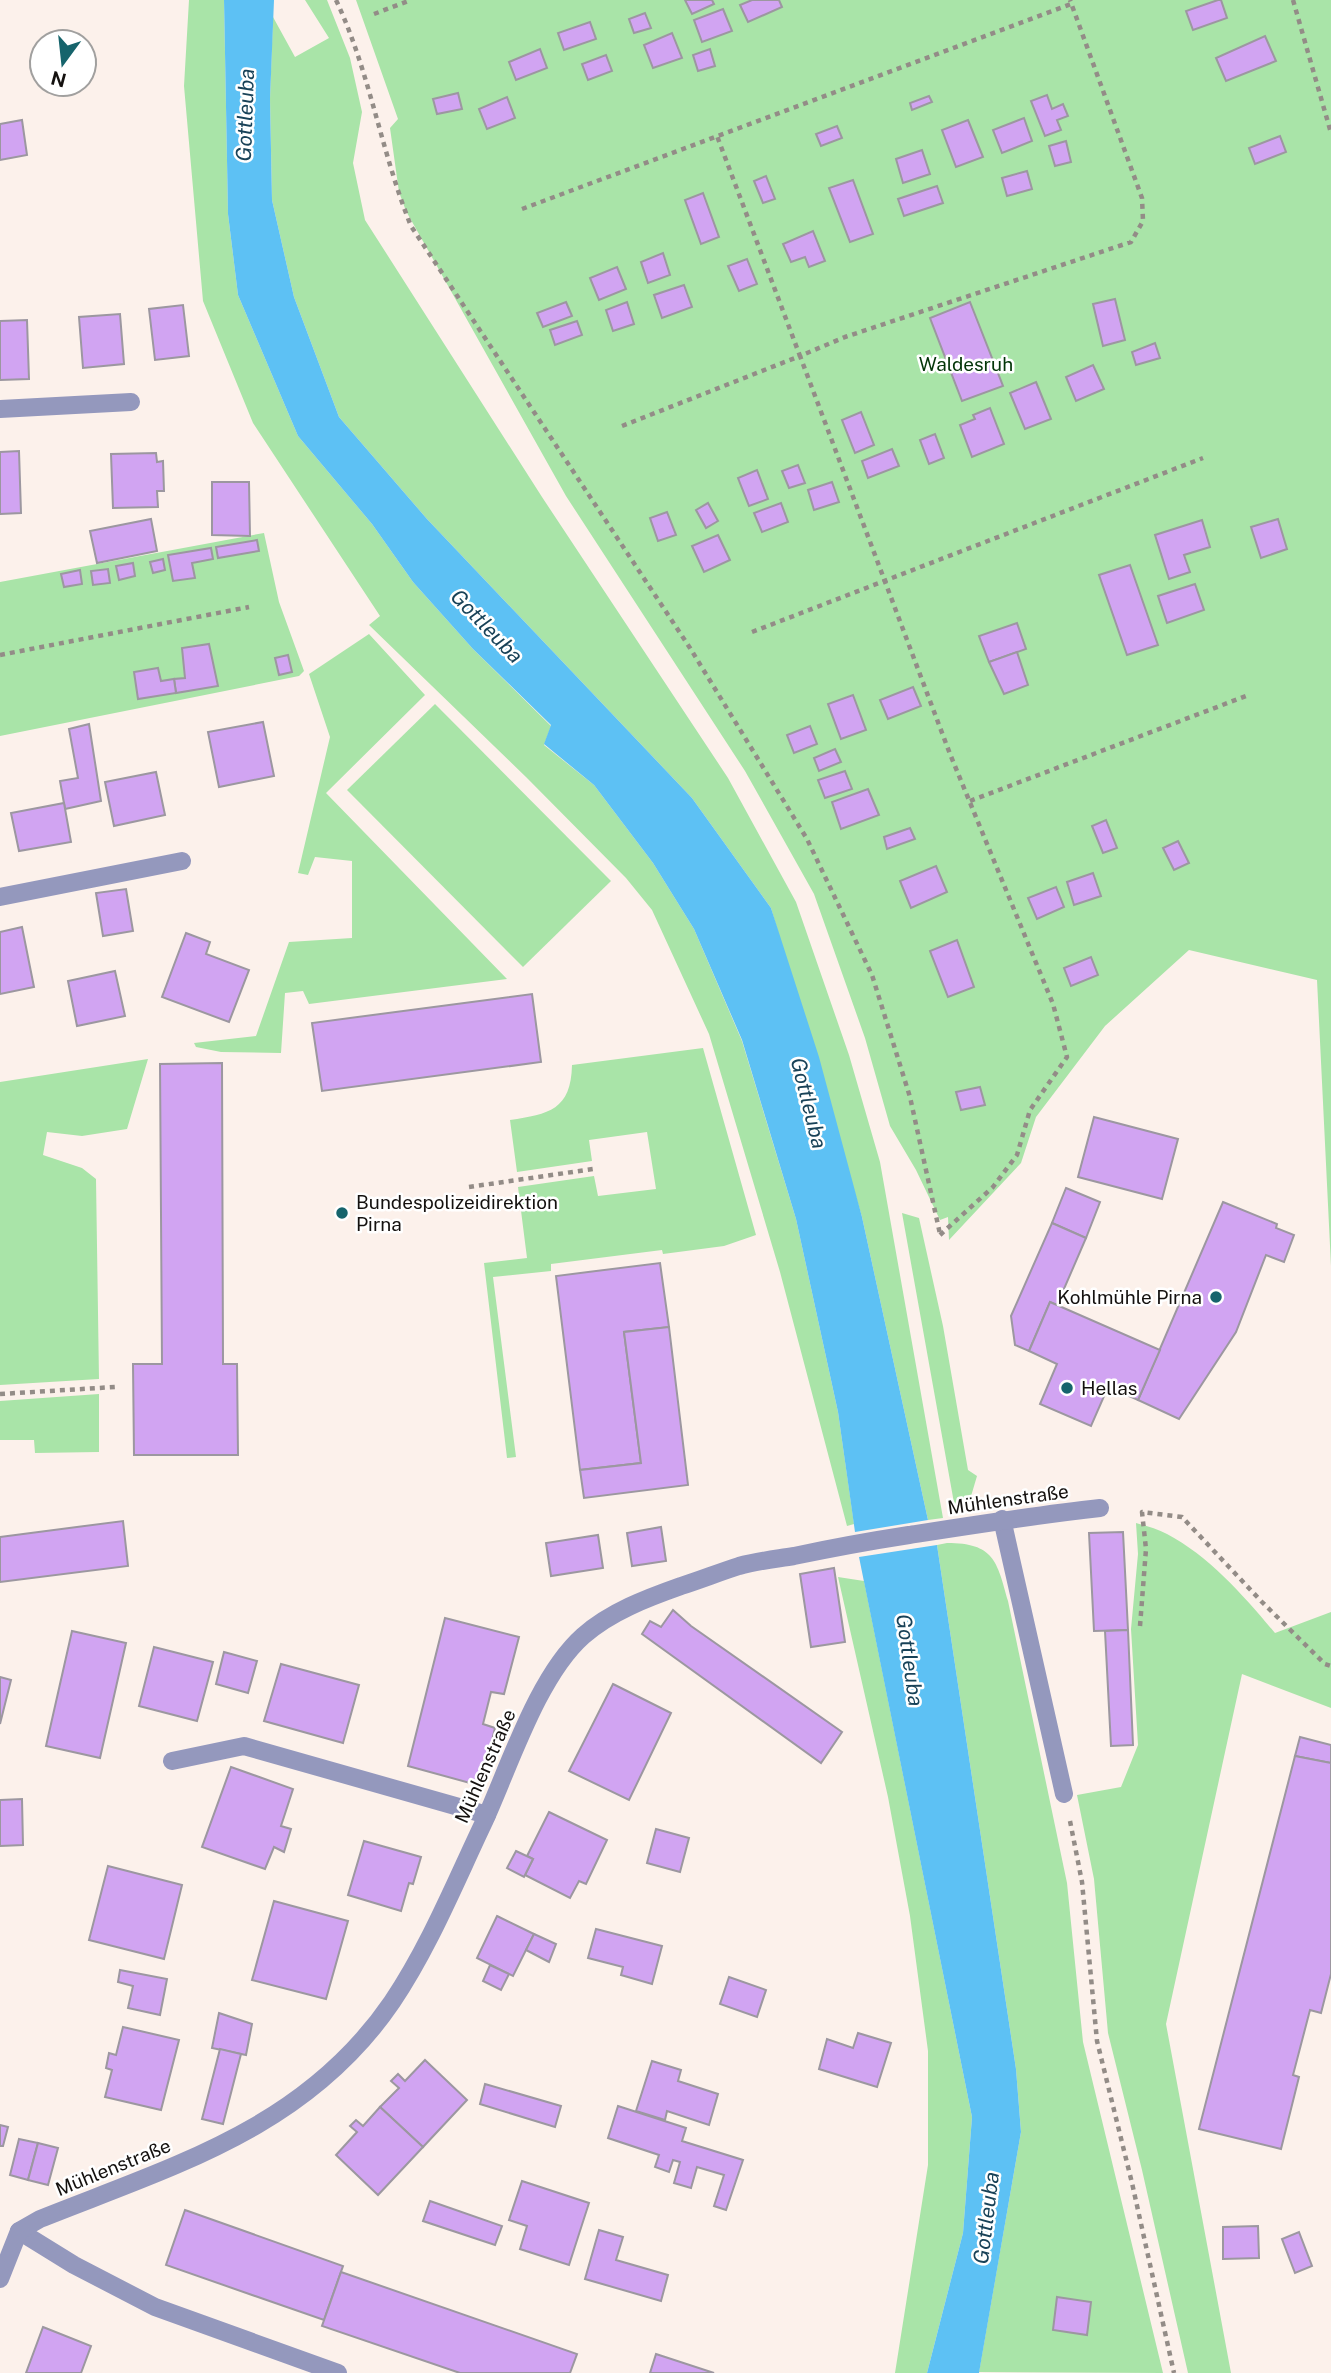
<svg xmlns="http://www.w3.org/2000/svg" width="1331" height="2373" viewBox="0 0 1331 2373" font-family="'Public Sans',sans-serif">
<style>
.green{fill:#a9e4a8}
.water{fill:#5dc1f4}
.building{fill:#d1a4f2;stroke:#9c97a0;stroke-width:2}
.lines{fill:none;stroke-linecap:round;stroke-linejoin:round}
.path{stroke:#938c87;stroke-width:4.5;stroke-dasharray:5 5;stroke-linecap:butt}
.minor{stroke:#9498bd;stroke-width:18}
.poi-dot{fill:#16646c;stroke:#fff;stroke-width:2.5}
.labels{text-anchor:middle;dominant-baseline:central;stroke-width:5;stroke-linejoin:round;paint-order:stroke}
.park-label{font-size:19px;fill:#033508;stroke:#fff}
.poi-label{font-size:19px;fill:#14110f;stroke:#fff;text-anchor:start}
.street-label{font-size:19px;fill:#14110f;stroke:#fff}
.water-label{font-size:21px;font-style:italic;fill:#184258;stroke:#fff}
</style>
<rect width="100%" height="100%" fill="#fcf1eb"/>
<g class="green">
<polygon points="189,0 224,0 228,214 238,295 298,436 372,524 413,582 473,649 551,726 544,745 594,785 653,863 694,929 742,1041 796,1219 838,1412 854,1524 847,1526 780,1272 709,1034 652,910 626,878 526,777 369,625 380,616 253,423 203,301 184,86"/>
<polygon points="305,0 327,0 350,58 362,112 353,163 365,220 542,497 728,778 796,902 849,1055 880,1162 943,1518 928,1520 862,1217 771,908 692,798 427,519 339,417 294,297 272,200 270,99 273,17 295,57 329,38"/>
<polygon points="356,0 1331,0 1331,1266 1317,980 1189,950 1105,1026 1036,1117 1021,1163 949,1240 948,1217 940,1220 916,1170 890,1126 865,1038 814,894 745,771 566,496 406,211 399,192 390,128 398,119"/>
<polygon points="264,533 279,602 304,671 299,676 0,736 0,582"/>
<polygon points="369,634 425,695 326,793 507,979 309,1004 303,991 285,993 281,1053 221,1052 196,1047 194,1043 256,1036 289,942 352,938 352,861 315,857 308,875 298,873 330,737 309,674"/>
<polygon points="435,704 611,881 523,967 347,790"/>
<path d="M703 1048 756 1235 724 1246 663 1254 662 1250 551 1264V1271L493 1277 516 1457 507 1458 484 1263 527 1258 518 1187 594 1176 598 1196 656 1189 647 1132 589 1140 592 1161 517 1172 510 1120C549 1114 571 1110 572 1065Z"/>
<polygon points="148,1059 127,1129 82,1136 47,1132 43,1155 82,1168 96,1179 99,1379 0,1385 0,1082"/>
<polygon points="902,1213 919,1218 943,1326 968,1470 977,1476 969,1503 956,1514"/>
<polygon points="99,1394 99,1452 35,1453 34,1440 0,1440 0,1401"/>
<path d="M1136 1523C1146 1526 1158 1529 1167 1534 1209 1556 1244 1596 1275 1633L1331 1612V1708L1242 1674 1166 2024 1231 2373H1188L1142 2170 1108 2033 1094 1879 1077 1795 1121 1787 1138 1745 1131 1629 1138 1554Z"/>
<path d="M947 1543C994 1543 997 1561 1008 1601L1067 1883 1083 2042 1163 2373 979 2372 1021 2132 1016 2069 937 1545Z"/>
<polygon points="838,1577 864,1581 972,2117 963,2233 927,2373 895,2373 928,2165 928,2051 910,1916 888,1797"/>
</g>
<g class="water">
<polygon points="224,0 274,0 270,99 272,200 294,297 339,417 427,519 692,798 771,908 819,1057 862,1217 928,1520 855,1532 838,1412 796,1219 742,1040 694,929 653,863 594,785 544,744 551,725 473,649 413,582 372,524 298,436 238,295 228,214"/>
<polygon points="937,1545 1016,2069 1021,2132 979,2373 927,2373 963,2233 972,2117 859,1557"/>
</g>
<g class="building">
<polygon points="685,0 712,0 714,4 692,14"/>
<polygon points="752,0 779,0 782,7 748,22 740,5"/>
<polygon points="1218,0 1221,0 1227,18 1193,30 1186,11"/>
<polygon points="723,9 732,31 702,42 694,20"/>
<polygon points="645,13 651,28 634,33 629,19"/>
<polygon points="590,22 596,39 564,50 558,33"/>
<polygon points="672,33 682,58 653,68 644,45"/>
<polygon points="1265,36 1276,61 1226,81 1216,58"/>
<polygon points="540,49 547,68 516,80 509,62"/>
<polygon points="710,49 715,66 698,71 693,55"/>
<polygon points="606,55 612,71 588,80 582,64"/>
<polygon points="458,93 462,109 437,114 433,99"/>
<polygon points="1047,95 1052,109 1063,104 1068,116 1057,120 1061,130 1045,136 1031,101"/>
<polygon points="929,96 932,102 912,110 910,103"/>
<polygon points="507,97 515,118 487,129 479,109"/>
<polygon points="1024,118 1032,141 1002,153 993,130"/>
<polygon points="22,120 27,155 0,160 0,124"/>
<polygon points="968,120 983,157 956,167 942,130"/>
<polygon points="837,126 842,138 821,146 816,134"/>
<polygon points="1280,136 1286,152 1255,164 1249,148"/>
<polygon points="1066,141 1071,162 1055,166 1049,146"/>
<polygon points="922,150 930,174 903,183 896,159"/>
<polygon points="1027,171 1032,189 1007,196 1002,178"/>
<polygon points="766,176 775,199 763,203 754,181"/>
<polygon points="853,180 873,234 850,242 829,188"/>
<polygon points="937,186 943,203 904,216 898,199"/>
<polygon points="703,193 719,237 701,244 685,200"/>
<polygon points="813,231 825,261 809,267 805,257 791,262 783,244"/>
<polygon points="663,253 670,275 648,283 641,262"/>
<polygon points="747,259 757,284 739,291 728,266"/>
<polygon points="617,267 626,289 599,300 590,278"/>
<polygon points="684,285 692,307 662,318 654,295"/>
<polygon points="1115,299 1125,340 1103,346 1093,304"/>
<polygon points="566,302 572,316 543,327 537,313"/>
<polygon points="627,302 634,324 613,331 606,310"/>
<polygon points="970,302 1003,386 962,401 930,318"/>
<polygon points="183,305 189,356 155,360 149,309"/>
<polygon points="120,314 124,364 83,368 79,317"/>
<polygon points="27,320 29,379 0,380 0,321"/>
<polygon points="577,321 582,335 555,345 550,330"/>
<polygon points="1155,343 1160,358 1136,365 1132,352"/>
<polygon points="1093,365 1104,389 1076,401 1066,377"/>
<polygon points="1036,382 1051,419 1025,429 1010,393"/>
<polygon points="990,408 1004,444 972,457 960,425 975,419 973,415"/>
<polygon points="861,412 874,445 855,453 842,420"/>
<polygon points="935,434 944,458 929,464 920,440"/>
<polygon points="892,449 899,466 868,478 862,461"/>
<polygon points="19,451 21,513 0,514 0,452"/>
<polygon points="156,453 157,462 163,461 164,491 157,491 158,507 113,508 111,454"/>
<polygon points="798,465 805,483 789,488 782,471"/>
<polygon points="757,470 768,499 749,506 738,478"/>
<polygon points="212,482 249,482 250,536 212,535"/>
<polygon points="832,482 839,502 814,510 808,490"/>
<polygon points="708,503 718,521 706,528 696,510"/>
<polygon points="781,503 788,522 762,532 754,513"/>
<polygon points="667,512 676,535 658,541 650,518"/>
<polygon points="151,519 157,551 97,563 90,531"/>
<polygon points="1278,519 1287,549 1261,558 1251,527"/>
<polygon points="1202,520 1210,547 1184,555 1190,572 1169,579 1155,535"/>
<polygon points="718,535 730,560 704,572 692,546"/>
<polygon points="257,540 259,551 218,558 216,547"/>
<polygon points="211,548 213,559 192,563 195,578 173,581 168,555"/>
<polygon points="163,559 165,570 153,573 150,562"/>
<polygon points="133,563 135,576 119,580 116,566"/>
<polygon points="1130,565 1158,645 1127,655 1099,575"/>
<polygon points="108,569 110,583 93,585 91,571"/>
<polygon points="80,570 82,584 64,587 61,574"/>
<polygon points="1195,584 1204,610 1167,623 1158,596"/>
<polygon points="1017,623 1026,649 989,662 979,636"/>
<polygon points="209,644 218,686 176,693 174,679 185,678 182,648"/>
<polygon points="1017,652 1028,685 1004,694 989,662"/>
<polygon points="288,655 292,672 279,675 275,658"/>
<polygon points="158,668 161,681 174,679 176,693 138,699 134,672"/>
<polygon points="913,687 921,706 888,719 880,700"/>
<polygon points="853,695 866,730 841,739 828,704"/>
<polygon points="263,722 274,776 219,787 208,732"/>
<polygon points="89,724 101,801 65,809 60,781 78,778 69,729"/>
<polygon points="810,726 817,744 794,753 787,735"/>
<polygon points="835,749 841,762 819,771 814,758"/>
<polygon points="845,771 852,789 825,798 818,780"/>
<polygon points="156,772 165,815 114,826 105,782"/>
<polygon points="868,789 879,815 841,829 832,802"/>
<polygon points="64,803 71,842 19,851 11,813"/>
<polygon points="1106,820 1117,848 1103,853 1092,826"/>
<polygon points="910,828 915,839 887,849 884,837"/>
<polygon points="1178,841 1189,863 1174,870 1163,848"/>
<polygon points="936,866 947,892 911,908 900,881"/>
<polygon points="1093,873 1101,896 1074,905 1067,882"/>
<polygon points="1056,887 1064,907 1037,919 1028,898"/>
<polygon points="126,889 133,931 103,936 96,893"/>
<polygon points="22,927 34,987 0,994 0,932"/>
<polygon points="186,933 210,942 206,954 249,970 229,1022 162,997"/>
<polygon points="957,940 974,987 948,997 930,951"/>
<polygon points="1091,957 1098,975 1071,986 1064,968"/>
<polygon points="115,971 125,1016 77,1026 68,981"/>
<polygon points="532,994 541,1062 322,1091 312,1023"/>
<polygon points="222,1063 223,1364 237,1364 238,1455 134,1455 133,1364 162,1364 160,1064"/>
<polygon points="980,1087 985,1105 961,1110 956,1092"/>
<polygon points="1094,1117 1178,1139 1162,1199 1078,1177"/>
<polygon points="1066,1188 1100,1202 1086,1238 1052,1223"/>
<polygon points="1223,1202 1277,1224 1276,1228 1294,1235 1284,1262 1266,1255 1236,1332 1179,1419 1138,1400"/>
<polygon points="1052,1223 1086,1238 1057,1305 1050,1302 1029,1351 1015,1345 1011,1316"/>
<polygon points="660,1263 669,1327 624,1332 641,1463 580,1470 556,1276"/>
<polygon points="1050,1302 1160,1350 1138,1400 1108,1387 1091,1426 1040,1404 1057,1364 1029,1351"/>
<polygon points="669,1327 688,1485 584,1498 580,1470 641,1463 624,1332"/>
<polygon points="123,1521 128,1566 0,1582 0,1537"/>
<polygon points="661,1527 666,1561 632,1566 627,1533"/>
<polygon points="1123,1532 1128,1630 1094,1631 1089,1533"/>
<polygon points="598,1535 603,1568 551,1576 546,1543"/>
<polygon points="834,1568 845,1642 811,1647 800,1574"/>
<polygon points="673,1610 691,1626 842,1732 821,1763 642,1634 650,1621 661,1627"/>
<polygon points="445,1618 519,1637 504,1694 491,1692 483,1724 495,1728 481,1786 408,1766"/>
<polygon points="1128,1630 1133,1745 1111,1746 1105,1631"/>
<polygon points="72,1631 126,1643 100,1758 46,1746"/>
<polygon points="154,1647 213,1662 197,1721 139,1706"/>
<polygon points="224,1652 257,1661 248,1693 216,1684"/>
<polygon points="281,1664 359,1685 343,1743 264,1721"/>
<polygon points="0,1677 11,1680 0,1724"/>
<polygon points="613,1684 671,1713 629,1800 569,1771"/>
<polygon points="1300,1737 1331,1745 1331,1763 1295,1756"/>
<polygon points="1295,1756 1331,1763 1331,1974 1321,2013 1310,2010 1293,2075 1299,2077 1281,2149 1199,2129"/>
<polygon points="231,1767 293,1789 281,1826 291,1829 284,1852 274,1847 265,1869 202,1847"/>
<polygon points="22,1799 23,1845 0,1846 0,1800"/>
<polygon points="549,1812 607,1840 586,1884 579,1881 570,1898 525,1875 533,1859 527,1856"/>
<polygon points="656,1829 689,1838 680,1872 647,1863"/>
<polygon points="364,1841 421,1857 413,1884 409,1883 401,1911 348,1895"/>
<polygon points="516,1851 533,1859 524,1877 507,1868"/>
<polygon points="108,1866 182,1885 164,1959 89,1940"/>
<polygon points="274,1901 348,1921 326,1999 252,1980"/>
<polygon points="497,1916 534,1934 513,1976 477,1958"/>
<polygon points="596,1929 662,1946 652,1984 621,1975 623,1967 588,1958"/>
<polygon points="534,1934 556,1944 549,1962 526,1950"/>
<polygon points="490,1965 509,1974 501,1990 483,1981"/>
<polygon points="120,1970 167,1979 160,2015 128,2008 133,1986 118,1982"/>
<polygon points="729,1977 766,1990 757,2017 720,2004"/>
<polygon points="219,2013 252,2024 246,2055 212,2048"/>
<polygon points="123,2027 179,2040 161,2110 105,2097 112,2070 106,2068 109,2053 116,2055"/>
<polygon points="858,2033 891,2043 877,2087 819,2069 827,2039 853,2048"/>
<polygon points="220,2049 241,2054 223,2124 202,2119"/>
<polygon points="425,2060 467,2100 423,2147 380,2107 399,2088 391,2081 398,2074 405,2081"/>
<polygon points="652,2061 681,2070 678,2081 718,2094 709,2125 667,2111 665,2120 636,2111"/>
<polygon points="485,2084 561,2106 555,2127 480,2104"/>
<polygon points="618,2106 686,2128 682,2141 743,2160 726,2210 714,2206 724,2175 697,2167 691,2188 674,2183 680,2162 673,2160 669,2172 655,2167 659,2155 608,2138"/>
<polygon points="380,2107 423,2147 378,2195 336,2155 357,2132 350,2126 356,2120 363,2126"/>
<polygon points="0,2125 8,2127 3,2146 0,2146"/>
<polygon points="19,2139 38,2143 28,2180 10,2175"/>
<polygon points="38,2143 58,2148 48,2185 28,2180"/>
<polygon points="522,2181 589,2203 569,2265 520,2249 527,2226 509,2220"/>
<polygon points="430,2201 502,2226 495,2245 423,2221"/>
<polygon points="185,2210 343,2266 324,2320 166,2265"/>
<polygon points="1258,2226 1259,2258 1223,2259 1223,2227"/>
<polygon points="599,2230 623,2237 616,2260 668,2275 661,2301 585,2279"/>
<polygon points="1299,2232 1312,2266 1295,2273 1282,2239"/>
<polygon points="341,2272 577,2354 570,2373 460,2373 322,2326"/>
<polygon points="1057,2297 1091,2302 1087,2335 1053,2330"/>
<polygon points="43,2327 91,2346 81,2373 26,2373"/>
<polygon points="656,2354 714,2373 650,2373"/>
</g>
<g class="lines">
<g class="path">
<path d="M336 0C370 72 381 152 411 226L690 648 807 839 872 975 910 1097 940 1234"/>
<polyline points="1293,0 1331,133"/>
<polyline points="374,14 411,0"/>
<polyline points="522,209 1071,4"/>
<polyline points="622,426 800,356 717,136"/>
<polyline points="752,632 1203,458"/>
<polyline points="0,655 249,607"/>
<polyline points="970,801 1246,696"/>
<polyline points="469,1187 593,1169"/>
<polyline points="940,1235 993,1187 1017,1155 1030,1110 1067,1057 1053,1004 950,754 800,356 845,337 1131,242 1143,221 1142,198 1070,0"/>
<polyline points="0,1394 115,1387"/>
<polyline points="1140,1626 1146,1549 1142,1512 1182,1517 1262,1602 1325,1664 1331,1666"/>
<polyline points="1070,1821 1082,1882 1097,2041 1132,2183 1174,2373"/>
</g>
<g class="minor">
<polyline points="0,409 131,402"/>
<polyline points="0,897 182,861"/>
<polyline points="1002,1519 1064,1794"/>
<polyline points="172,1761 244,1746 487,1815"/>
<polyline points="19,2231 74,2265 155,2307 338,2373"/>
<path d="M0 2279 19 2231 40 2219C175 2165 306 2128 392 2002 429 1947 455 1883 483 1824 509 1768 537 1677 583 1636 610 1612 647 1598 681 1586 700 1580 720 1572 739 1566 757 1561 776 1559 794 1556 832 1548 870 1541 909 1535 973 1525 1036 1515 1100 1508"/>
</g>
</g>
<g class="poi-dot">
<circle cx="342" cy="1213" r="7"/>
<circle cx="1216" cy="1297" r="7"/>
<circle cx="1067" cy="1388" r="7"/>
</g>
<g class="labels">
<g class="park-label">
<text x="966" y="364">Waldesruh</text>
</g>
<g class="poi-label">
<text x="356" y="1202">Bundespolizeidirektion<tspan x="356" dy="22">Pirna</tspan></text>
<text x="1202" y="1297" text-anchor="end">Kohlmühle Pirna</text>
<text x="1081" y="1388">Hellas</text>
</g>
<g class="street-label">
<text transform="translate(1008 1499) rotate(-8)">Mühlenstraße</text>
<text transform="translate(485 1766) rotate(-66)">Mühlenstraße</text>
<text transform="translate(113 2167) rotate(-22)">Mühlenstraße</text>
</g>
<g class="water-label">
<text transform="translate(245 115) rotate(-88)">Gottleuba</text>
<text transform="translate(487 626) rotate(46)">Gottleuba</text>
<text transform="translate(809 1103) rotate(76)">Gottleuba</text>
<text transform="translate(910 1660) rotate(82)">Gottleuba</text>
<text transform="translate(986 2218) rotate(-83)">Gottleuba</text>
</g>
</g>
<g transform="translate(63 63) rotate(195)"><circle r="33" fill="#ffffff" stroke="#a1a09f" stroke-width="2"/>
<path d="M0-5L12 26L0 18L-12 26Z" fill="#16646c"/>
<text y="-10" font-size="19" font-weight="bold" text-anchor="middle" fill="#14110f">N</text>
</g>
</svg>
